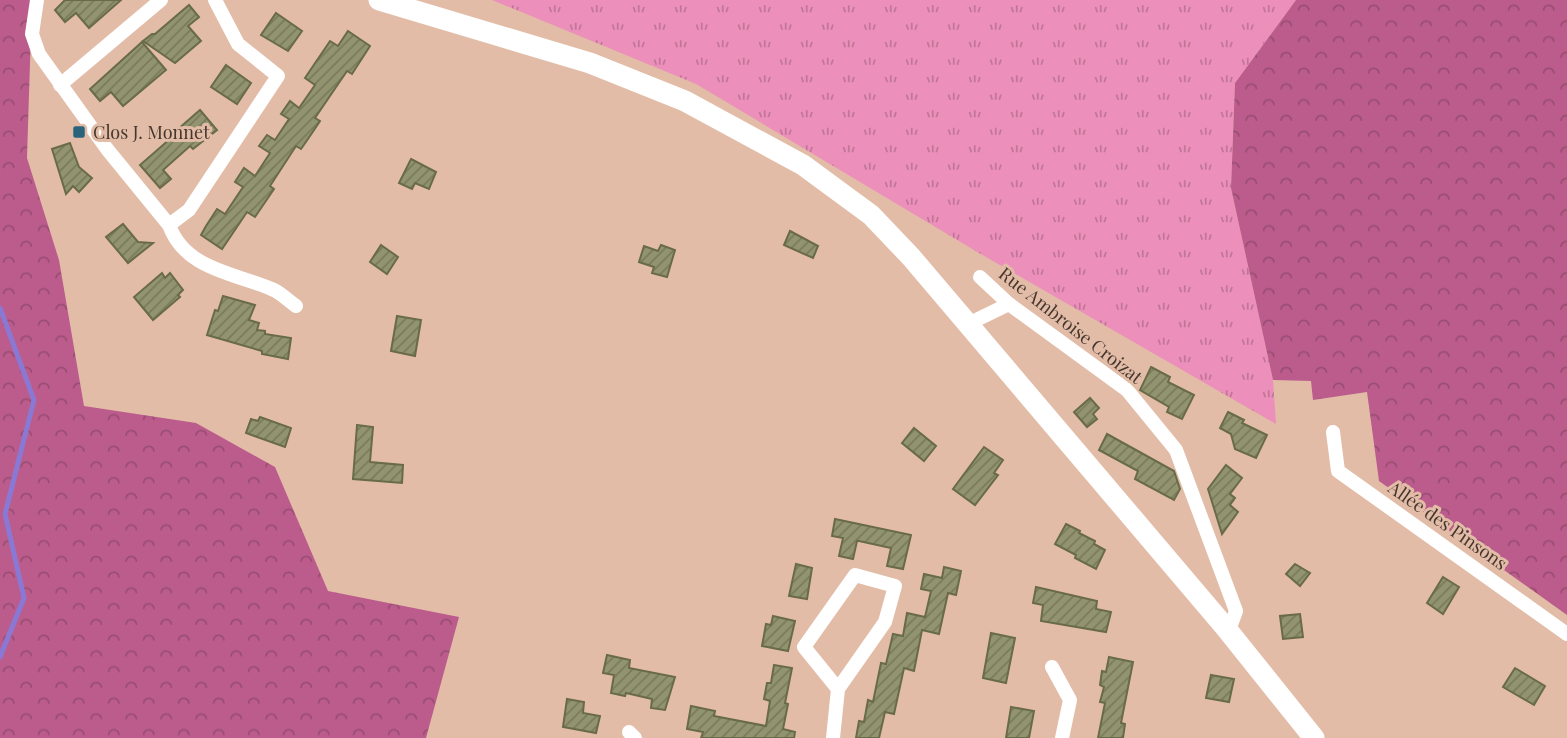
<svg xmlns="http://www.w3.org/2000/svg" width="1567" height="738" viewBox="0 0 1567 738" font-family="'Playfair Display',serif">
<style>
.grass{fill:url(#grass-tufts)}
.forest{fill:url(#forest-crowns)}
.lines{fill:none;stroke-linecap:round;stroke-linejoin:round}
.stream{stroke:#8a79d4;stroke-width:5}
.building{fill:url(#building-hatch);stroke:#696b48;stroke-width:2}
.street{stroke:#fff;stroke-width:14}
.secondary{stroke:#fff;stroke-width:21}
.poi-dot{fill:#2a637c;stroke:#e2bca7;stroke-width:2.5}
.labels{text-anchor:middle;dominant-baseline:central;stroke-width:6;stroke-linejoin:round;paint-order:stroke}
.poi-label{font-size:18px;fill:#46372e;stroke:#e2bca7;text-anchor:start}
.street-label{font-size:18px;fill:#46372e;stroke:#e2bca7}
</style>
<defs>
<pattern id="grass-tufts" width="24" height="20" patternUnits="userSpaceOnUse" patternTransform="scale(1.75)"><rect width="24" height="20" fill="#ec8fbb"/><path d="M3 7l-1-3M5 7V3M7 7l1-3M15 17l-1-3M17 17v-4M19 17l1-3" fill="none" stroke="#c17698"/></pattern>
<pattern id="forest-crowns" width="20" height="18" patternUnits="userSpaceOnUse" patternTransform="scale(1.75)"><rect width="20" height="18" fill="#bb5c8c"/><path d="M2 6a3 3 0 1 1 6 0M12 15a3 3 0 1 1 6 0" fill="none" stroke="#9a4d73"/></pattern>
<pattern id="building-hatch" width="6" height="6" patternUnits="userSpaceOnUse" patternTransform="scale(1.75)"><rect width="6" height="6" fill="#92946f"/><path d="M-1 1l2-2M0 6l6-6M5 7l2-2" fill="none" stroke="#797a5c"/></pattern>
</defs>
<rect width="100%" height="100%" fill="#e2bca7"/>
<polygon class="grass" points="492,0 1296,0 1235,83 1231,188 1273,380 1276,424 979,253 696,84"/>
<g class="forest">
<polygon points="0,0 32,0 27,158 59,260 84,406 196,423 275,467 328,591 459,617 426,738 0,738"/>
<polygon points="1296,0 1567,0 1567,615 1379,481 1367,392 1313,400 1311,381 1273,380 1231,188 1235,83"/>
</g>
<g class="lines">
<polyline class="stream" points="0,308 34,400 5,514 24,598 0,657"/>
</g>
<g class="building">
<polygon points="65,0 121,0 89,28 76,13 65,22 55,10"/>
<polygon points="189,5 199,17 188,26 201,41 175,63 143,41 152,34 155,34"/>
<polygon points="276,13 302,31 288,51 261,35"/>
<polygon points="348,31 370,46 352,74 347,71 315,118 320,121 310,136 301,149 296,146 270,186 274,189 255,217 247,212 222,249 201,235 206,226 217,209 225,214 243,187 235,182 244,168 255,176 270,153 259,146 267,135 275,140 289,119 281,114 290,101 299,108 315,85 305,78 330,41 338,46"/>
<polygon points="142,42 166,70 123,106 111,92 100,101 90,89"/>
<polygon points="226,65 251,83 237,104 211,87"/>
<polygon points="200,110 217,130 193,149 190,146 163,170 171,179 160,188 140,165 178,132 177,130"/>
<polygon points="70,143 79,167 92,178 79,192 73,186 66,194 52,149"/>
<polygon points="411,159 436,172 429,189 415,183 412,189 399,183"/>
<polygon points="123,224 138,242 153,243 128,263 106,237"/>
<polygon points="790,231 818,246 813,258 784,245"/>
<polygon points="381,245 398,257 387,274 370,262"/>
<polygon points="661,245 675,250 667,277 652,273 654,267 639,262 644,246 658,251"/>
<polygon points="162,273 165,278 170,273 183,290 178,295 180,297 153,320 134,297"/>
<polygon points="223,296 255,305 249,320 259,323 257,330 265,331 265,334 291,338 288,359 262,354 262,351 207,335 215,310 218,311"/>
<polygon points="397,316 421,320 415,356 391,351"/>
<polygon points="1151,367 1170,377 1168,382 1194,395 1182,419 1167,412 1169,407 1140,390"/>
<polygon points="1090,398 1099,408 1093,414 1097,419 1087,427 1074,412"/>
<polygon points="1228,412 1244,420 1242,423 1267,435 1256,458 1235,449 1231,434 1220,428"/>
<polygon points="260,417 291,428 285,447 246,433 251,419 258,421"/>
<polygon points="357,425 373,427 370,462 403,465 402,483 353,479"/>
<polygon points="914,428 936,446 924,461 902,443"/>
<polygon points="1107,434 1174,471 1180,489 1174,500 1135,479 1138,471 1099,450"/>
<polygon points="984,447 1003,460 994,473 998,475 975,505 953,489"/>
<polygon points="1226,465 1242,478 1230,494 1235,498 1230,505 1238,512 1222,534 1208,489"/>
<polygon points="835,519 911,535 903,569 887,566 891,548 859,541 857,541 853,559 839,556 843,538 832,536"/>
<polygon points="1066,524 1080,531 1079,533 1095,541 1094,544 1105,550 1096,569 1075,558 1076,555 1055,544"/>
<polygon points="796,564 812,568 807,599 789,596"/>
<polygon points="1295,564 1310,573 1300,586 1286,574"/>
<polygon points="944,567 961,571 956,595 948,593 939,634 922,630 914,671 904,668 894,714 885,712 879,738 856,738 859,721 864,722 868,700 873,702 881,663 886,664 893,634 903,636 907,613 925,617 931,591 921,589 924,574 942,578"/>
<polygon points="1443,577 1459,587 1443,614 1427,603"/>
<polygon points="1036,587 1097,601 1096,609 1111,612 1106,632 1041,621 1043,605 1033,603"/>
<polygon points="1300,614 1303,637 1283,639 1280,616"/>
<polygon points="773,616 795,621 788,651 762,646 766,624 771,625"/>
<polygon points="991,633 1015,638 1006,683 983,678"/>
<polygon points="607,655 630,660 629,668 675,677 665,710 651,708 652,699 626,693 625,696 611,693 614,675 603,673"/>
<polygon points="1109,657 1133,662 1121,723 1125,724 1123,738 1098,738 1105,703 1100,702 1104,687 1100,685 1102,671 1106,672"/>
<polygon points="774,665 792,668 785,703 788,704 783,729 795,732 794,738 701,738 703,732 687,729 691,706 715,711 714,716 766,726 770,701 764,699 767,683 771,683"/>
<polygon points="1515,668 1545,686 1534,705 1503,687"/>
<polygon points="1211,675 1234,679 1229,702 1206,698"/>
<polygon points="567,699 584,702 583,713 600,716 596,733 563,727"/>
<polygon points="1011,707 1034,711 1029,738 1006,738"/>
</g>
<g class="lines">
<g class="street">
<path d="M37 0 32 34 39 54 107 149 169 225C185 270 236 273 274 290 282 294 289 301 296 306"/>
<polyline points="60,85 161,0"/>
<polyline points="169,225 189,210 278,76 238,44 215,0"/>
<polyline points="980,277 1009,304 1127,390 1176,450 1236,611 1232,622 1225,627"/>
<polyline points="968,324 1009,304"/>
<polyline points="1333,432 1338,471 1567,634"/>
<polyline points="1052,667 1070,700 1062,738"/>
<polyline points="629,732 635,738"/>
<polyline points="833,738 838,689 885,622 895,586 855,575 804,647 838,689"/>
</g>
<polyline class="secondary" points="379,0 590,63 685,101 803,165 871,215 911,257 1225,627 1314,738"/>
</g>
<rect class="poi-dot" x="72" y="125" width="14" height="14" rx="3.5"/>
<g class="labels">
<g class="poi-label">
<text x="93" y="132">Clos J. Monnet</text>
</g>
<g class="street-label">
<text transform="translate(1071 325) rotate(38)">Rue Ambroise Croizat</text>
<text transform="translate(1448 525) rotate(35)">Allée des Pinsons</text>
</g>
</g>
</svg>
